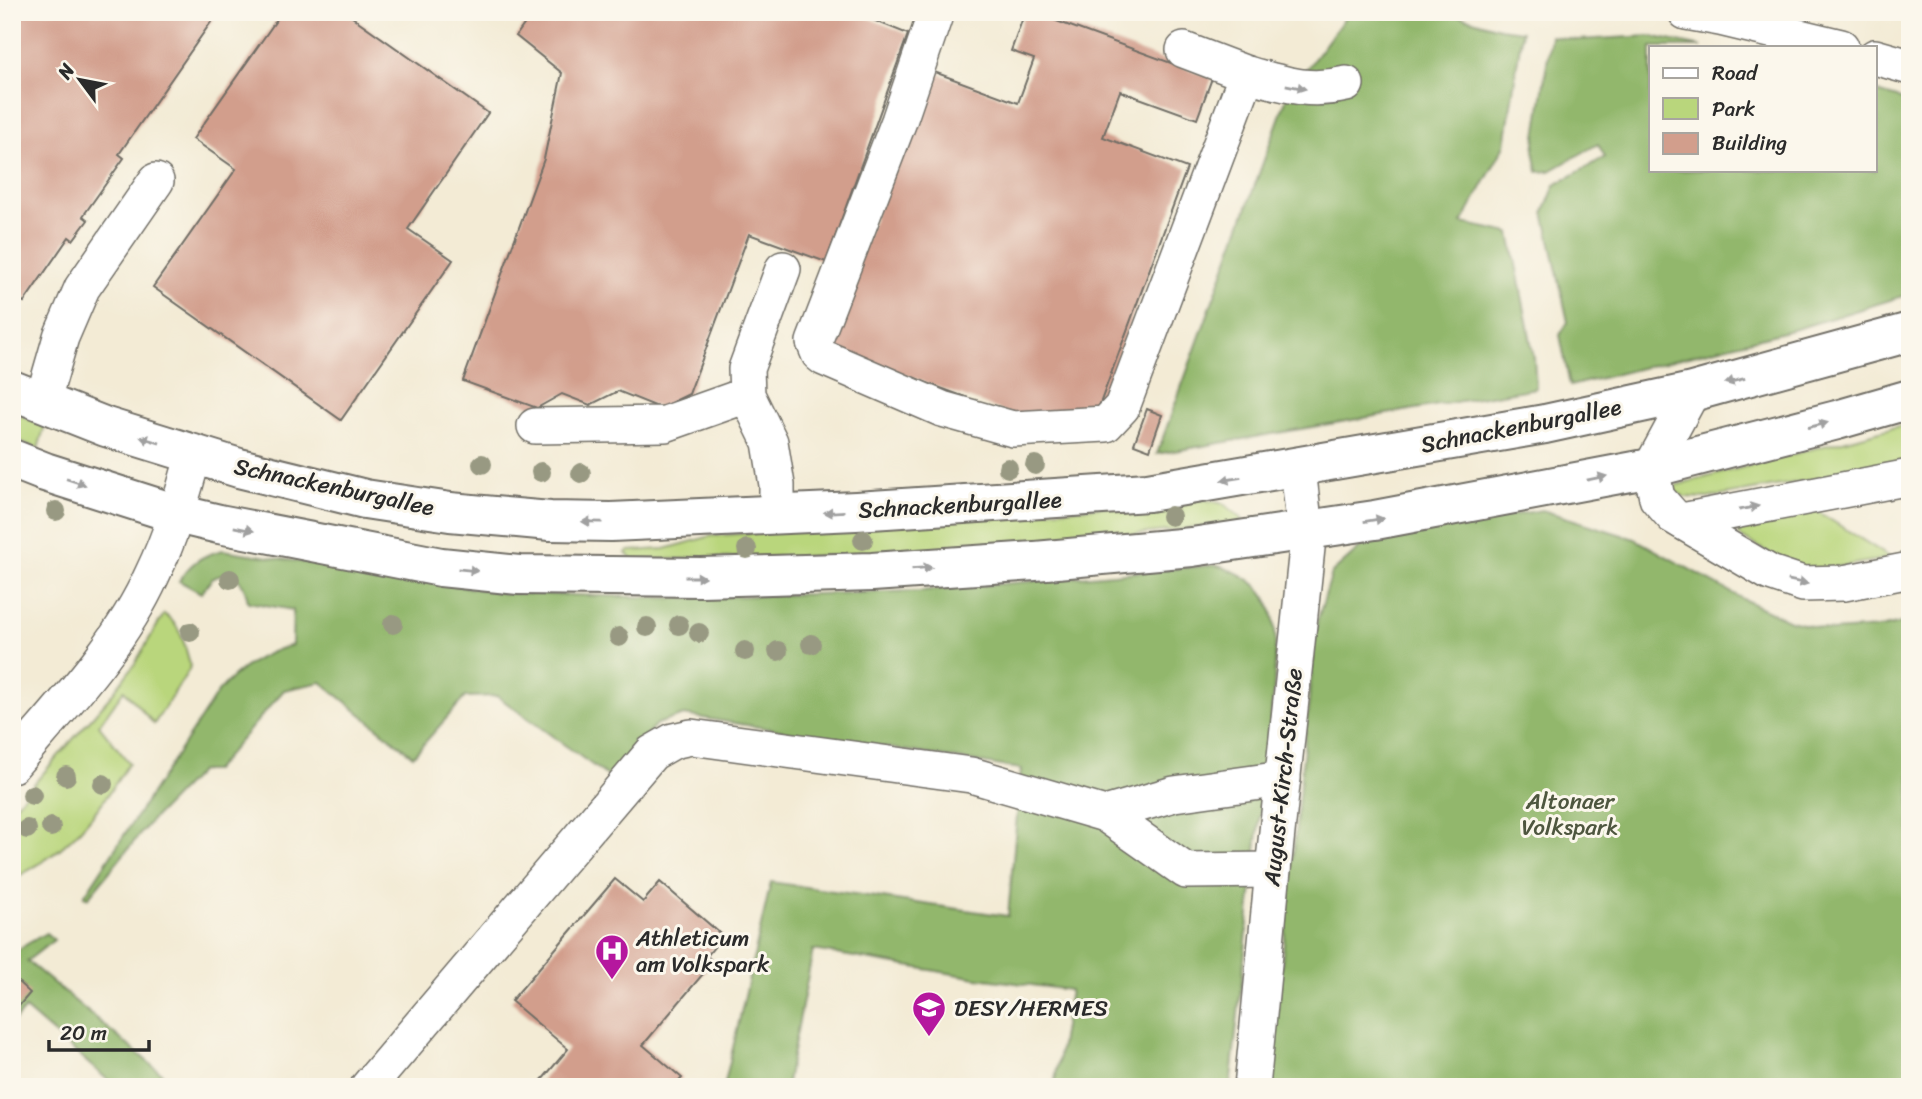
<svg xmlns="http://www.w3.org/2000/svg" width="1922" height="1099" viewBox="0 0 1922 1099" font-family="Sriracha,sans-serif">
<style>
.green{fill:#b9d67c;stroke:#728054;stroke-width:2}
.forest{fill:#92b76c;stroke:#5e714c;stroke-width:2}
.building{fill:#d29e8c}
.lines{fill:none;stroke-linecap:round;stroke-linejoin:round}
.minor-casing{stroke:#716e66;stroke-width:38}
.major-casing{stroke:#716e66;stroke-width:42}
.minor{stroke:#fff;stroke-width:35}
.major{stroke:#fff;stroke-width:38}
.tree{fill:#989982}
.oneway{fill:#a0a0a0}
.labels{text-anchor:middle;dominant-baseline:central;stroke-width:6;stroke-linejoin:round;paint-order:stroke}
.street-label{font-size:23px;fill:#2b2b2b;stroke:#fbf7ec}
.park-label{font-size:23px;fill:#4e563f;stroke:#fbf7ec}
.poi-label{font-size:23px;fill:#2b2b2b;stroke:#fbf7ec;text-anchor:start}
</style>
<rect width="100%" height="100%" fill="#fbf7ec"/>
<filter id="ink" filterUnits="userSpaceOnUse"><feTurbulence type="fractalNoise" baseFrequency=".0143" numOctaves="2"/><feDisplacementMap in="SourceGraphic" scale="14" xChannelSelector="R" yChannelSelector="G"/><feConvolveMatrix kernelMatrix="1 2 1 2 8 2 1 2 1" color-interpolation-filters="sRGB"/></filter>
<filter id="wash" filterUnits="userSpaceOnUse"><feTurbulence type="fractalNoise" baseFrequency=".00686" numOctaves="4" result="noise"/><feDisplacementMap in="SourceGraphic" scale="28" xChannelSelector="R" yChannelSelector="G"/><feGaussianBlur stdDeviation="1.57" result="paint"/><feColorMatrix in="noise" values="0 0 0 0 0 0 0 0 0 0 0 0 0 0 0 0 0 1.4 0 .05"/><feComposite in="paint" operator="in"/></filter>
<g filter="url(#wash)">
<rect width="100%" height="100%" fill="#f3ebd5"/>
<g class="green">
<polygon points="12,412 45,425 38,449 12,438"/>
<polygon points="1910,423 1910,462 1708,498 1685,497 1673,490 1677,485"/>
<polygon points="1203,499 1224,504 1242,519 1239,523 1084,540 913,554 632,560 626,553 629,551 665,549 711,536"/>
<polygon points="1815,510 1891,558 1819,570 1790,565 1738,535 1740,528 1743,526"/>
<path d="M164 614C182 626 184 644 190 664L189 670 154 724 124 690 99 725 129 763C95 815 71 851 12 879V809L109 698 134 665Z"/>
</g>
<g class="forest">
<polygon points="1373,12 1447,12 1499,28 1522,31 1505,145 1462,223 1510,233 1534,358 1536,388 1157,454 1288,94 1347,15"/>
<polygon points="1551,36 1577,40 1650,36 1702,47 1651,47 1651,170 1875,170 1875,91 1910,102 1910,294 1796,329 1570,386 1560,335 1568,322 1544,212 1555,185 1605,157 1598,144 1550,171 1538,172 1534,150"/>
<polygon points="1542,510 1635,539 1745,600 1790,621 1832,631 1880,628 1910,621 1910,1087 1269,1087 1317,622 1332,573 1369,540"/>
<path d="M223 550 504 593 674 598 919 591 1215 565C1285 584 1276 626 1274 686L1230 1087H1054L1070 990 977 978 813 950 786 1087H724L771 882 1008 916 1021 769 684 715 656 724 610 778 497 696 465 697 413 756 321 682 284 690 214 771H200L150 822 88 898 84 896 218 692C239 668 261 654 292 645L293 610 248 602C245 584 241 578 224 573L212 579 201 593 179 581C190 563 202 555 223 550Z"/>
<polygon points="46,933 54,940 27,961 178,1087 116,1087 25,1009 12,1023 12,953"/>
</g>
<g id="blocks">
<g class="building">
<polygon points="12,12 218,12 119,154 124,158 83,216 88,220 73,240 69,237 24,302 12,294"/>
<polygon points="282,12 345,12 488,113 408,229 453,260 341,420 153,287 236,169 193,139"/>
<polygon points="533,12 853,12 908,34 826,262 749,234 689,394 660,408 618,391 590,405 562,394 537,408 463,381 544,159 562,73 516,36"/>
<polygon points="1025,12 1032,12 1212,78 1197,119 1120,91 1103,137 1187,168 1098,409 1019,417 827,346 929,70 1018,103 1034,59 1011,51"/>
<polygon points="1147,409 1162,415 1150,450 1134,444"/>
<polygon points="615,879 643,902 660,882 723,936 707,956 713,962 643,1045 682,1078 674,1087 536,1087 568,1049 511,1001"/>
<polygon points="16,980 30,993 18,1007 12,1002 12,984"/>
</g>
</g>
</g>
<g filter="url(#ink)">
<use href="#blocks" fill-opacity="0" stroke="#716e66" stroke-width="2"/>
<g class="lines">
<g class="minor-casing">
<g id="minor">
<polyline points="936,12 899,121 814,342 819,354 824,358 942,409 1013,429 1106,424 1122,407 1247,74 1184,50"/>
<polyline points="1686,12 1720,18 1841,47"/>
<polyline points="1875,57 1910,67"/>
<path d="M1247 74C1284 84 1308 93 1346 84"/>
<polyline points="1692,392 1651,468 1657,498 1673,516 1770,573 1803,584 1844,583 1910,570"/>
<polyline points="42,403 61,337 82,288 156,181"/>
<polyline points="535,426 665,424 747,395"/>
<polyline points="777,515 777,485 770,442 747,395 746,369 783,269"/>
<polyline points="1682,521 1910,477"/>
<path d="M12 765C62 706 120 646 152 575 171 536 183 495 194 453"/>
<polyline points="1273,870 1186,871 1105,814 1174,794 1283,779"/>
<polyline points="368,1087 652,753 673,741 691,737 971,775 1105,814"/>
<polyline points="1252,1087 1273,870 1307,548 1298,468"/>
</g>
</g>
<g class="major-casing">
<g id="major">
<polyline points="12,390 106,427 239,468 365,499 450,512 550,521 611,522 856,511 1148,492 1545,424 1692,392 1910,332"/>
<polyline points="12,459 45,472 177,514 219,524 441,567 519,575 701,577 872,572 1035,561 1192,547 1375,520 1651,468 1837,420 1910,399"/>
</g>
</g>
<use href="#minor" class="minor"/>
<use href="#major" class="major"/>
</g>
<g class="tree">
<circle cx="482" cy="464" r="10"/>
<circle cx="1035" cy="465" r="10"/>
<circle cx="1008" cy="468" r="10"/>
<circle cx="541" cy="472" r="10"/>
<circle cx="581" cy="473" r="10"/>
<circle cx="56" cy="511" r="10"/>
<circle cx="1171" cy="516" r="10"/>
<circle cx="863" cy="540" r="10"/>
<circle cx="747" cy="549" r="10"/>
<circle cx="230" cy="579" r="10"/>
<circle cx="393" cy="624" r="10"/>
<circle cx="679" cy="625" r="10"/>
<circle cx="647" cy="627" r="10"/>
<circle cx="190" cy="632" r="10"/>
<circle cx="699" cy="633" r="10"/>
<circle cx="619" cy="637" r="10"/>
<circle cx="811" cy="644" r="10"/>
<circle cx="745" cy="651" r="10"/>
<circle cx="778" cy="651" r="10"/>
<circle cx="66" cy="776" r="10"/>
<circle cx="103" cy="784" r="10"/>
<circle cx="32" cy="795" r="10"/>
<circle cx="51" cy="827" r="10"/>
<circle cx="27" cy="829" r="10"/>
</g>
<defs><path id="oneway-solid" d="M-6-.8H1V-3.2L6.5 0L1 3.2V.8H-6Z" transform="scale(1.75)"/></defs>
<g class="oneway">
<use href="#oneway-solid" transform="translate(1296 87) rotate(11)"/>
<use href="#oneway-solid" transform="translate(1735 381) rotate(166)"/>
<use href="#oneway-solid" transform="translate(1818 425) rotate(-14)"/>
<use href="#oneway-solid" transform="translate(150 440) rotate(-163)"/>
<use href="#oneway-solid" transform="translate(1597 478) rotate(-11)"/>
<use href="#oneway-solid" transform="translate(1231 479) rotate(171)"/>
<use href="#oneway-solid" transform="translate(76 482) rotate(18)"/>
<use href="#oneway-solid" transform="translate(1749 508) rotate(-11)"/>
<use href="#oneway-solid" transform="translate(834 512) rotate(177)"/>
<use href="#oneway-solid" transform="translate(1374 520) rotate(-9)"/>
<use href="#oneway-solid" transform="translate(592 522) rotate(-179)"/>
<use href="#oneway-solid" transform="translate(244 529) rotate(11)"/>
<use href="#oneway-solid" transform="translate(922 568) rotate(-4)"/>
<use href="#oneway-solid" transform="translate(468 570) rotate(6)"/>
<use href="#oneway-solid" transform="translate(695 577)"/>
<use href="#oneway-solid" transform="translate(1798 582) rotate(11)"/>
</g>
</g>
<defs>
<g id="hospital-pin" transform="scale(1.75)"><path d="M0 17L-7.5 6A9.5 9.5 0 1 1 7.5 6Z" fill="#b5179e" stroke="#fbf7ec"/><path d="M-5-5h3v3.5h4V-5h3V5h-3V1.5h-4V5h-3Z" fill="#fff"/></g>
<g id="university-pin" transform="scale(1.75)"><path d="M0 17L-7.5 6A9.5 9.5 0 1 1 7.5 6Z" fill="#b5179e" stroke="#fbf7ec"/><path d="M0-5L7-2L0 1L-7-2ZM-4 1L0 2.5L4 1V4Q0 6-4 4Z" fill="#fff"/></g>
</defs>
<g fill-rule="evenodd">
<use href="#hospital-pin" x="612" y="951"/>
<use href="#university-pin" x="929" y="1008"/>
</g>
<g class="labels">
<g class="street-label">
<text transform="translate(1521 426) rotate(-11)">Schnackenburgallee</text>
<text transform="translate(334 487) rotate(12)">Schnackenburgallee</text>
<text transform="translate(960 505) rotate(-3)">Schnackenburgallee</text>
<text transform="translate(1283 777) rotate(-84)">August-Kirch-Straße</text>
</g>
<g class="park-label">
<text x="1570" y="801">Altonaer<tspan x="1570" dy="26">Volkspark</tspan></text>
</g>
<g class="poi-label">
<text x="636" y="938">Athleticum<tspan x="636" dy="26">am Volkspark</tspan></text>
<text x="954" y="1008">DESY/HERMES</text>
</g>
</g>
<rect width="1922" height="1099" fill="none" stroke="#fbf7ec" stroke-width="42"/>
<rect x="1649" y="46" width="228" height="126" fill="#fbf7ec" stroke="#a8a59f" stroke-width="2"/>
<rect x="1663" y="68" width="35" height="10" fill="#ffffff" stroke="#a8a59f" stroke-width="2"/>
<text x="1712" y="80" font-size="21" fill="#2b2b2b">Road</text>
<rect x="1663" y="98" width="35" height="21" fill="#b9d67c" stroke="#a8a59f" stroke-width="2"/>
<text x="1712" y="116" font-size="21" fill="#2b2b2b">Park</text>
<rect x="1663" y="133" width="35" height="21" fill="#d29e8c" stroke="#a8a59f" stroke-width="2"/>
<text x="1712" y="150" font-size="21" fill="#2b2b2b">Building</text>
<g transform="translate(80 80) rotate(302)" stroke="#fbf7ec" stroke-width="5" paint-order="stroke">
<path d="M0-5L12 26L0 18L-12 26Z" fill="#2b2b2b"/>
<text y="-10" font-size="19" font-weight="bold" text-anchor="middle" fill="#2b2b2b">N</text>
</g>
<path d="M49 1040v10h100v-10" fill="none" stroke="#2b2b2b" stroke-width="3.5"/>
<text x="60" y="1040" font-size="21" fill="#2b2b2b" stroke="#fbf7ec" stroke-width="5" paint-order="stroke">20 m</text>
</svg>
